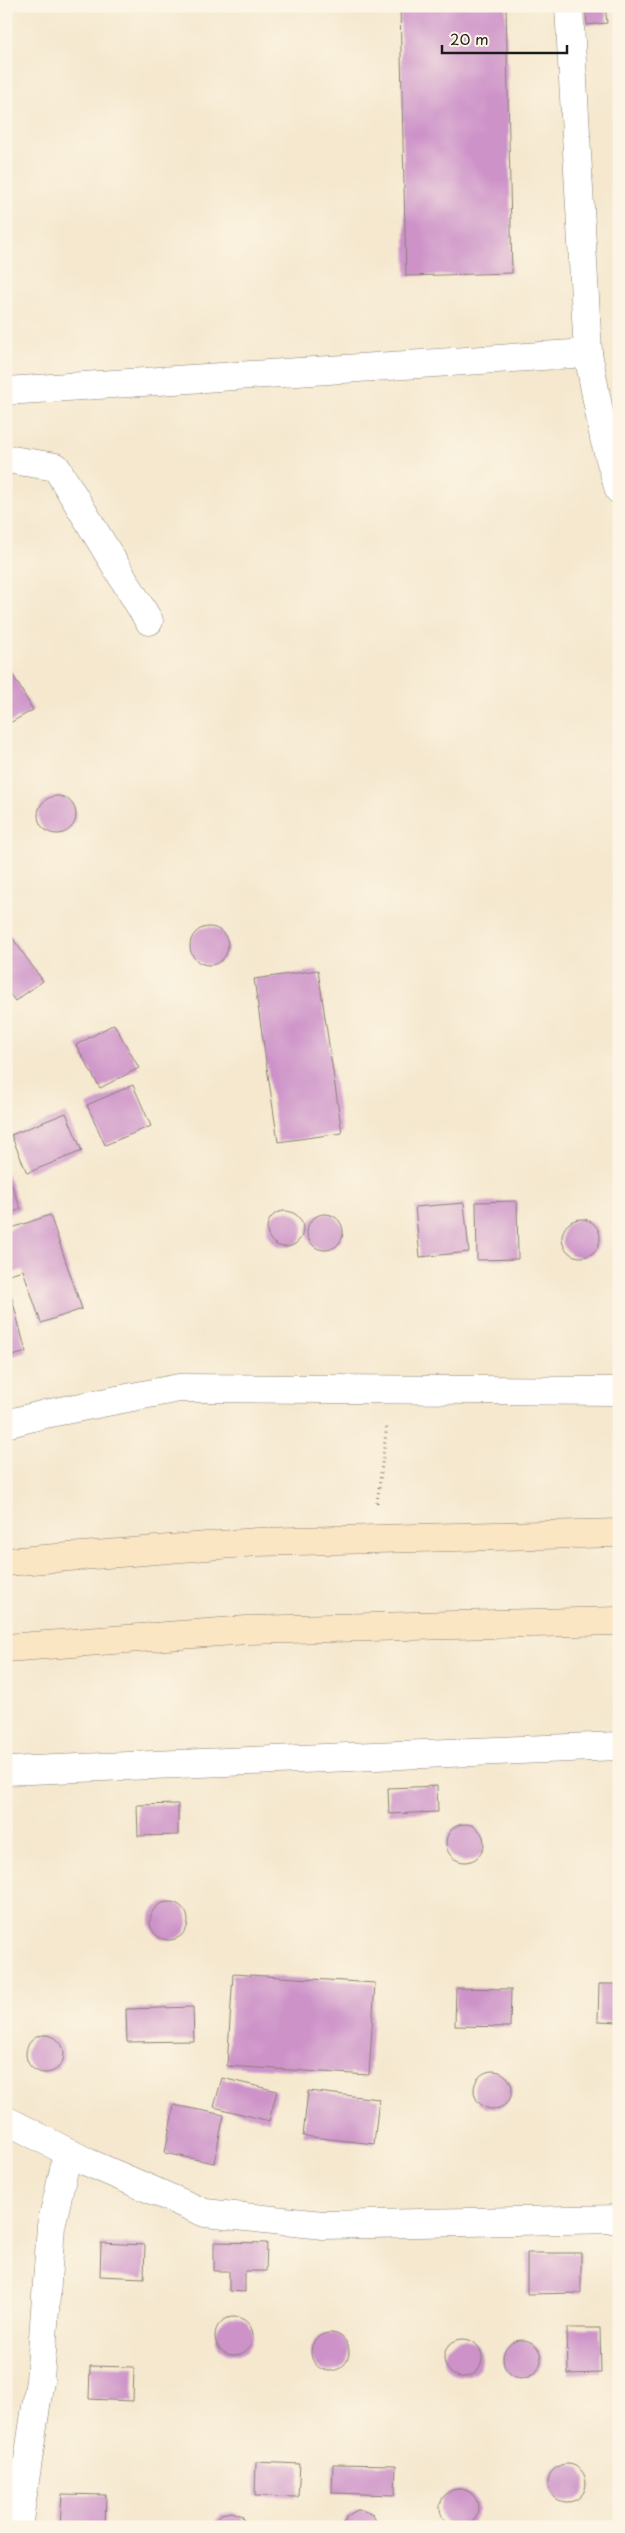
<svg xmlns="http://www.w3.org/2000/svg" width="625" height="2533" viewBox="0 0 625 2533" font-family="'Playpen Sans',sans-serif">
<style>
.building{fill:#cd93c9}
.lines{fill:none;stroke-linecap:round;stroke-linejoin:round}
.minor-casing{stroke:#888276;stroke-width:29}
.secondary-casing{stroke:#888276;stroke-width:29}
.path{stroke:#888276;stroke-width:3;stroke-dasharray:1 4;stroke-linecap:butt}
.minor{stroke:#fff;stroke-width:28}
.secondary{stroke:#fbe6c3;stroke-width:28}
</style>
<rect width="100%" height="100%" fill="#fcf5e5"/>
<filter id="ink" filterUnits="userSpaceOnUse"><feTurbulence type="fractalNoise" baseFrequency=".02" numOctaves="2"/><feDisplacementMap in="SourceGraphic" scale="10" xChannelSelector="R" yChannelSelector="G"/><feConvolveMatrix kernelMatrix="1 2 1 2 8 2 1 2 1" color-interpolation-filters="sRGB"/></filter>
<filter id="wash" filterUnits="userSpaceOnUse"><feTurbulence type="fractalNoise" baseFrequency=".0096" numOctaves="4" result="noise"/><feDisplacementMap in="SourceGraphic" scale="20" xChannelSelector="R" yChannelSelector="G"/><feGaussianBlur stdDeviation="1.12" result="paint"/><feColorMatrix in="noise" values="0 0 0 0 0 0 0 0 0 0 0 0 0 0 0 0 0 1.4 0 .05"/><feComposite in="paint" operator="in"/></filter>
<g filter="url(#wash)">
<rect width="100%" height="100%" fill="#f5e8cf"/>
<g id="blocks">
<g class="building">
<polygon points="400,6 506,6 512,273 406,276"/>
<polygon points="585,6 605,6 607,23 587,25"/>
<polygon points="9,668 33,710 6,725 6,669"/>
<circle cx="57" cy="815" r="19"/>
<circle cx="209" cy="946" r="19"/>
<polygon points="8,932 43,981 15,1001 6,989"/>
<polygon points="318,970 342,1133 278,1142 254,979"/>
<polygon points="114,1024 139,1068 100,1088 76,1045"/>
<polygon points="133,1085 151,1126 105,1145 87,1105"/>
<polygon points="66,1113 82,1151 27,1173 11,1135"/>
<polygon points="6,1171 21,1209 6,1215"/>
<polygon points="517,1201 518,1259 477,1260 476,1202"/>
<polygon points="464,1203 469,1252 420,1257 415,1207"/>
<circle cx="285" cy="1229" r="18"/>
<circle cx="325" cy="1232" r="18"/>
<polygon points="50,1215 82,1309 41,1323 23,1270 6,1275 6,1230"/>
<circle cx="581" cy="1238" r="19"/>
<polygon points="9,1287 26,1352 6,1358 6,1288"/>
<polygon points="437,1786 438,1812 389,1814 388,1788"/>
<polygon points="178,1804 178,1835 138,1836 137,1805"/>
<circle cx="465" cy="1843" r="19"/>
<polygon points="6,1826 8,1826 9,1844 6,1844"/>
<circle cx="169" cy="1921" r="19"/>
<polygon points="233,1974 375,1983 369,2075 227,2066"/>
<polygon points="599,1984 619,1984 619,2022 598,2021"/>
<polygon points="456,1988 511,1989 510,2027 455,2026"/>
<polygon points="193,2007 194,2041 127,2042 126,2009"/>
<circle cx="45" cy="2054" r="19"/>
<circle cx="493" cy="2090" r="19"/>
<polygon points="222,2078 277,2091 269,2121 214,2107"/>
<polygon points="308,2091 379,2099 374,2144 303,2136"/>
<polygon points="174,2105 224,2115 214,2163 165,2153"/>
<polygon points="214,2242 267,2243 266,2271 245,2271 245,2292 229,2291 229,2271 214,2271"/>
<polygon points="101,2243 145,2245 144,2278 100,2276"/>
<polygon points="527,2253 581,2253 581,2293 527,2294"/>
<circle cx="234" cy="2336" r="19"/>
<polygon points="567,2328 600,2328 601,2373 568,2374"/>
<circle cx="330" cy="2352" r="19"/>
<circle cx="463" cy="2358" r="19"/>
<circle cx="522" cy="2359" r="19"/>
<polygon points="90,2366 134,2367 133,2401 89,2399"/>
<polygon points="256,2462 300,2464 298,2497 255,2496"/>
<polygon points="333,2464 396,2465 395,2495 332,2493"/>
<circle cx="567" cy="2483" r="19"/>
<circle cx="459" cy="2508" r="19"/>
<polygon points="62,2494 106,2495 105,2527 60,2527"/>
<polygon points="357,2510 362,2510 373,2515 379,2527 342,2527 347,2516"/>
<polygon points="232,2512 242,2516 248,2527 211,2527 221,2514"/>
</g>
</g>
</g>
<g filter="url(#ink)">
<use href="#blocks" fill-opacity="0" stroke="#888276" stroke-width="1"/>
<g class="lines">
<g class="minor-casing">
<g id="minor">
<polyline points="569,6 588,353 604,438 619,490"/>
<polyline points="6,391 588,353"/>
<polyline points="6,459 56,467 149,621"/>
<polyline points="6,1424 45,1414 179,1388 619,1391"/>
<polyline points="6,1771 619,1746"/>
<polyline points="6,2120 87,2162 205,2213 323,2225 619,2219"/>
<polyline points="18,2527 40,2380 51,2226 68,2152"/>
</g>
</g>
<g class="secondary-casing">
<g id="secondary">
<polyline points="6,1562 257,1542 619,1533"/>
<polyline points="6,1648 247,1630 619,1621"/>
</g>
</g>
<polyline class="path" points="377,1503 387,1425"/>
<use href="#minor" class="minor"/>
<use href="#secondary" class="secondary"/>
</g>
</g>
<rect width="625" height="2533" fill="none" stroke="#fcf5e5" stroke-width="25"/>
<path d="M442 45v8h125v-8" fill="none" stroke="#1c1c1c" stroke-width="2.5"/>
<text x="450" y="45" font-size="15" fill="#1c1c1c" stroke="#fcf5e5" stroke-width="4" paint-order="stroke">20 m</text>
</svg>
